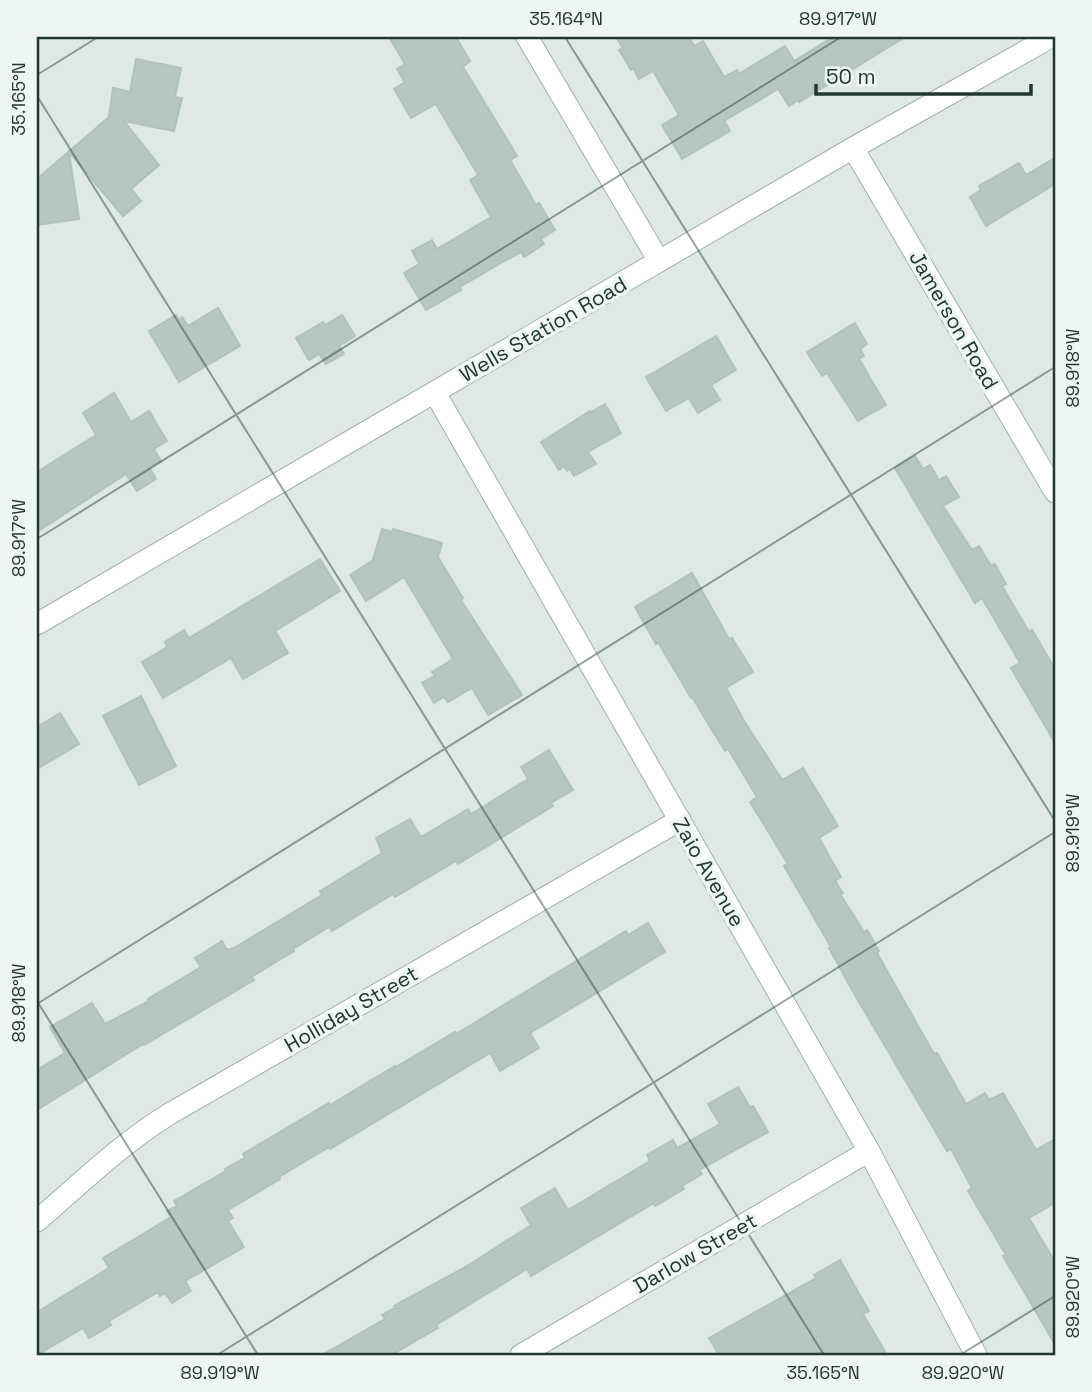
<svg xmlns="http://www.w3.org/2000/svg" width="1092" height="1392" viewBox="0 0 1092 1392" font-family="'Space Grotesk',sans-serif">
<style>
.building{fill:#b6c6c0;stroke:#b0c2bb;stroke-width:2}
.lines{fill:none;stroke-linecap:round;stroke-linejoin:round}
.minor-casing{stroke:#a1b0ab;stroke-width:23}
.minor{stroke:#fff;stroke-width:21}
.ticks{fill:none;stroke:#203831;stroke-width:2;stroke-opacity:0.45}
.labels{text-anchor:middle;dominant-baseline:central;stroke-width:7;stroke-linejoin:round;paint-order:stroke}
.street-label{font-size:21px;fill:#203831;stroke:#eef6f2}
.neatline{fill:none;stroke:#203831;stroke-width:2.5}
.ticks-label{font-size:18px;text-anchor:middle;fill:#203831}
</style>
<rect width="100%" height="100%" fill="#dee9e4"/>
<g class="building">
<polygon points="389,37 456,37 470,61 463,67 517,156 510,160 536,205 539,203 555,230 541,239 544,244 524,257 521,252 508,259 460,287 461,290 426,310 404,273 419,264 412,251 432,240 437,249 491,217 470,180 478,175 436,104 411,118 394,89 405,82 397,69 405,64"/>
<polygon points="616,37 689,37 694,46 703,41 724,77 737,70 739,74 785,46 794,61 833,37 905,37 799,102 798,100 789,106 778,89 724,121 730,131 682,159 662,125 679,115 653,71 639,79 633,68 631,70 619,50 623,48"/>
<polygon points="136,59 181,68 175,97 182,98 174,131 124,121 159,165 131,189 141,201 123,216 69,152 79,219 37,225 37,179 109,117 113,88 130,92"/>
<polygon points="1055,158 1055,184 986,226 970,197 981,190 979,186 1019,163 1026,175"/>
<polygon points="218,308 240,346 179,382 149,331 176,315 179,320 182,317 188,326"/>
<polygon points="342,315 355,336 339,346 344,354 326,364 319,354 309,360 296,338 323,322 325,325"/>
<polygon points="855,323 867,344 860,349 864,356 859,359 886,405 858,421 827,373 822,376 807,352"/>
<polygon points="716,336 736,370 711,385 720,400 698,413 689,398 666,411 646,377"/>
<polygon points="114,393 131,422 149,411 167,441 154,449 161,461 149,467 156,479 137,491 126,474 37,532 37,472 96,435 83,413"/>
<polygon points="605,404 621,433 588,452 596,464 574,476 570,469 567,471 564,466 559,470 541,442 590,411 590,413"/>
<polygon points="915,456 923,469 930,465 939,480 946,476 959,497 943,506 972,550 979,546 991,566 995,564 1006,584 1002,586 1029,632 1032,630 1055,669 1055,743 1011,668 1020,663 982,598 975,603 895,468"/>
<polygon points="382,529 392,532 393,529 442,543 438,557 463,598 461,600 522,695 488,715 472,688 448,702 444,697 434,703 422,683 435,676 432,672 453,659 404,577 366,601 350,575 373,560"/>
<polygon points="320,559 340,591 275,631 288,653 243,679 231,658 163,698 142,662 167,647 165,642 184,630 189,638"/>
<polygon points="692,573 729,639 732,638 753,672 726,688 743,719 782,780 803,768 838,826 819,838 841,877 835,881 843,893 840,894 864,932 867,930 879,951 877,953 934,1054 937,1053 966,1104 985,1093 989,1100 1003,1093 1036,1150 1055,1139 1055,1203 1029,1218 1055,1262 1055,1344 1003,1256 1006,1255 968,1191 972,1188 951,1149 947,1151 856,997 829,948 831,947 784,866 788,864 750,802 757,797 728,749 725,751 692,697 691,698 658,642 656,644 635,607"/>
<polygon points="141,696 176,766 139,785 103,716"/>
<polygon points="60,713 79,744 37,769 37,727"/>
<polygon points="549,750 573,790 551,803 553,806 458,864 456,861 395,897 393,894 332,931 329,927 293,949 294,951 251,977 254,980 144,1045 143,1044 37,1110 37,1070 65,1053 50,1027 92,1003 105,1024 149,1001 148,999 201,967 195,958 222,941 227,950 234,948 322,895 320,891 382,853 376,838 410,819 421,837 468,809 471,814 528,779 521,767"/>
<polygon points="648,923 665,952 530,1033 539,1048 500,1071 490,1053 330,1149 329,1147 279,1177 280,1179 228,1210 233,1218 228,1221 244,1247 185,1281 191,1291 172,1303 165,1293 160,1296 158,1292 109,1321 111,1325 89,1338 83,1328 37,1355 37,1312 109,1268 103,1258 171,1217 167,1211 177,1206 174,1201 226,1171 225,1169 245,1158 243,1154 329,1103 330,1105 395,1066 396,1067 455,1032 456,1034 626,931 628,935"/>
<polygon points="738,1087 750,1107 753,1106 768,1132 699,1170 702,1174 682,1186 684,1189 655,1206 654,1203 531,1276 527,1269 436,1325 438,1328 391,1355 322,1355 385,1319 382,1315 395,1308 394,1306 469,1265 531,1225 521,1208 555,1188 568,1210 650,1161 647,1155 673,1140 677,1148 720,1124 708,1104"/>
<polygon points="840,1260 869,1311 863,1314 887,1355 719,1355 709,1338 816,1278 814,1275"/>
</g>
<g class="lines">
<g class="minor-casing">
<g id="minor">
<polyline points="527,37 659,261"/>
<polyline points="853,148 1055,492"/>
<polyline points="435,393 869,1151 976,1355"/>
<polyline points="37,624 853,148 1051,37"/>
<path d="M37 1221C81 1183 122 1143 171 1113L680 820"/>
<polyline points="521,1355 869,1151"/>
</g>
</g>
<use href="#minor" class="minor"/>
</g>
<path class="ticks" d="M565 37 1055 821M37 75 98 37M37 96 824 1355M37 539 841 37M37 1001 258 1355M37 1004 1055 367M217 1355 1055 832M960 1355 1055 1296"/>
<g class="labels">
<g class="street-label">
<text transform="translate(954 320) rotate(60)">Jamerson Road</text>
<text transform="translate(543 329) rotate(-30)">Wells Station Road</text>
<text transform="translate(709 872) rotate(60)">Zaio Avenue</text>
<text transform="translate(351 1009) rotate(-30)">Holliday Street</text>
<text transform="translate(695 1253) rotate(-30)">Darlow Street</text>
</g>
</g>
<rect width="1092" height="1392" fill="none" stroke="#eef6f2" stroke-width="77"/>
<path d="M816 84v10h215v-10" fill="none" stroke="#203831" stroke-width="3.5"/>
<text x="826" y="84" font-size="21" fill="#203831" stroke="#eef6f2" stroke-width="5" paint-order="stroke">50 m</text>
<rect x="38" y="38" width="1016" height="1316" class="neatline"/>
<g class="ticks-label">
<text x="566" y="25">35.164°N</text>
<text x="838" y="25">89.917°W</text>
<text transform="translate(19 99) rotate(-90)" y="6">35.165°N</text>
<text transform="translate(1073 368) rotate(-90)" y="6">89.918°W</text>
<text transform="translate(19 538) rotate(-90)" y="6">89.917°W</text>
<text transform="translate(1073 833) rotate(-90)" y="6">89.919°W</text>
<text transform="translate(19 1003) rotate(-90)" y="6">89.918°W</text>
<text transform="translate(1073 1297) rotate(-90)" y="6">89.920°W</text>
<text x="220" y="1379">89.919°W</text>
<text x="823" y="1379">35.165°N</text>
<text x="963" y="1379">89.920°W</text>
</g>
</svg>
